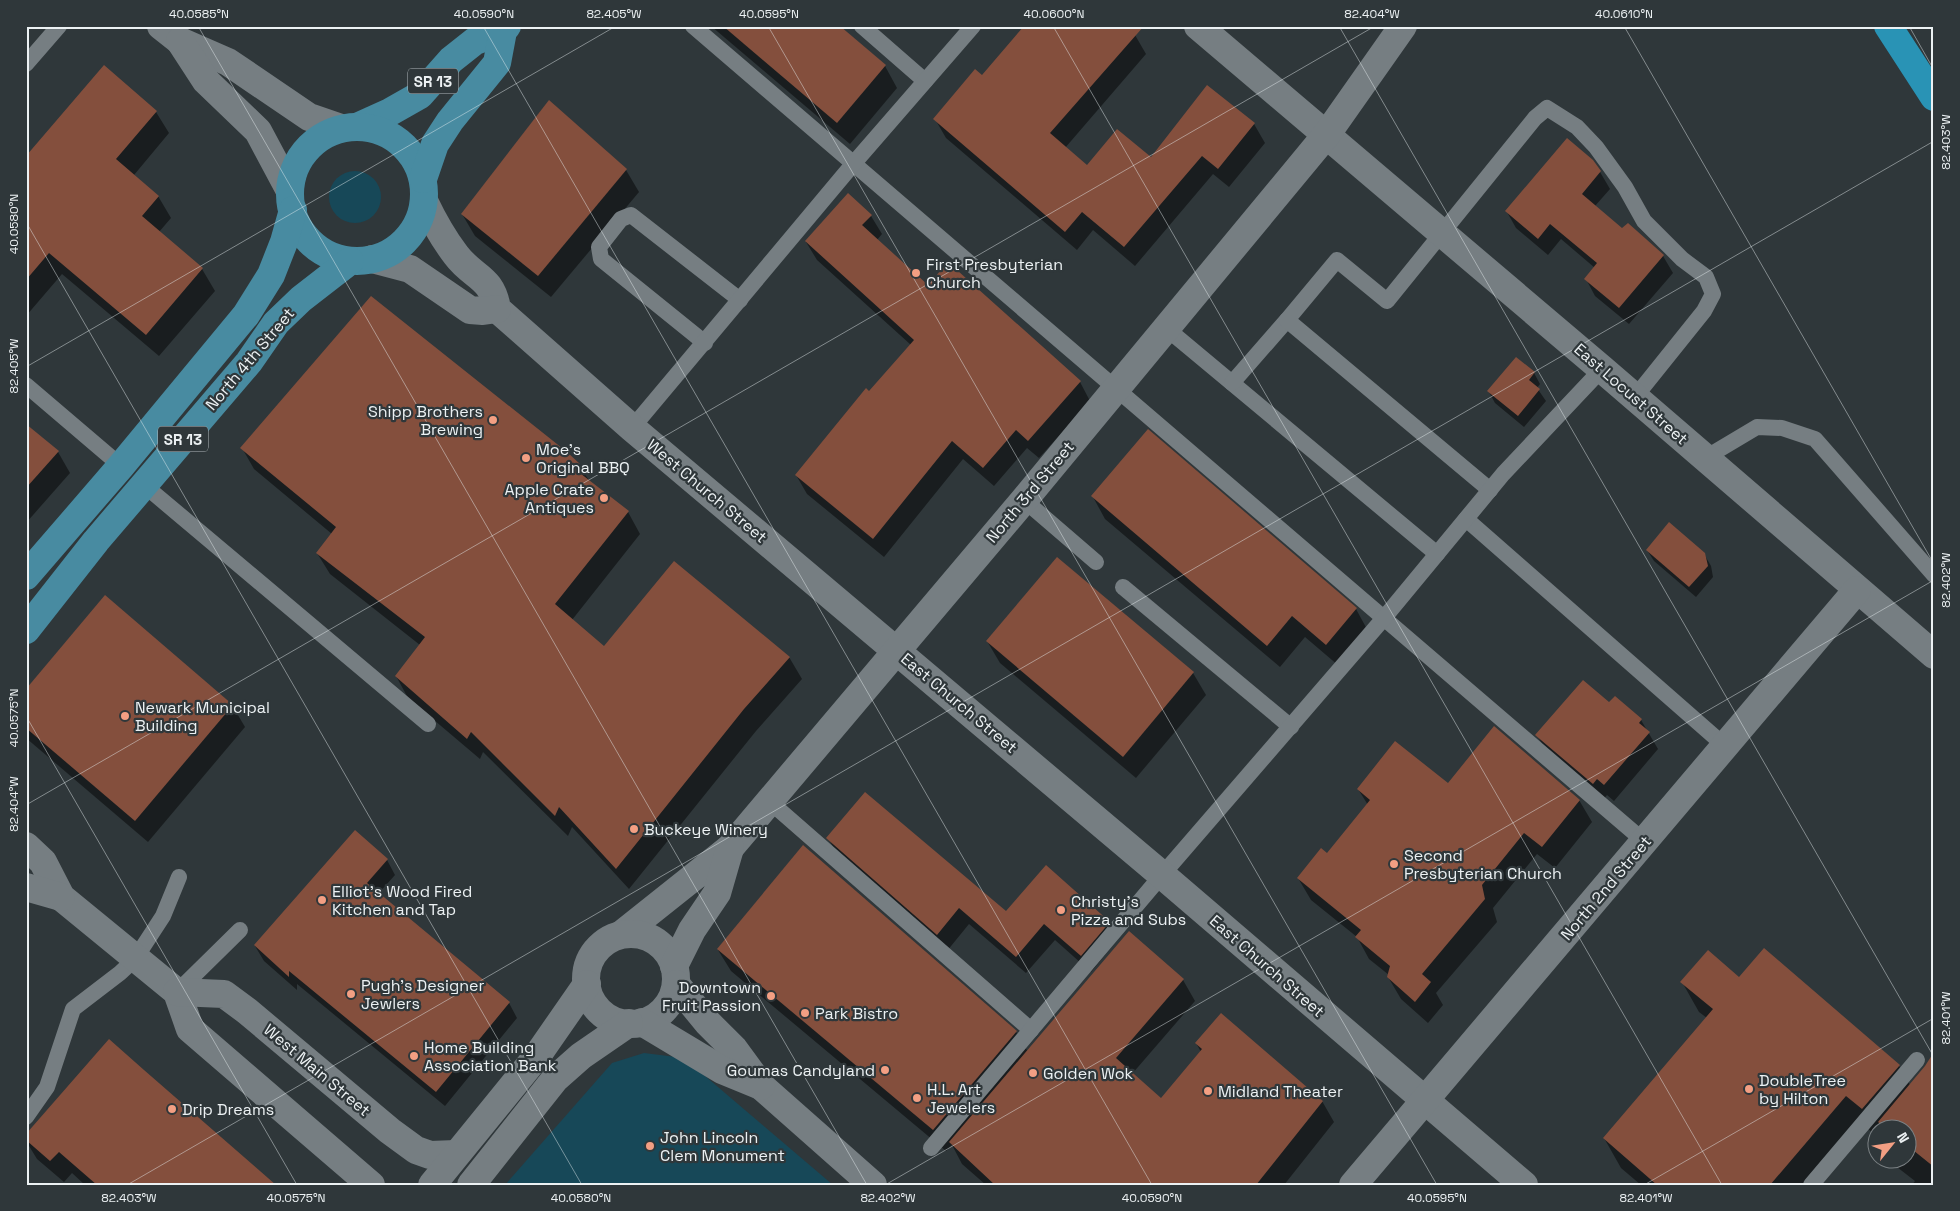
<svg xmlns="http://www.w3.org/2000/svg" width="1960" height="1211" viewBox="0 0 1960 1211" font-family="'Space Grotesk',sans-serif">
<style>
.green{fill:#174858}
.shadow{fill:#0007}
.building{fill:#844f3d}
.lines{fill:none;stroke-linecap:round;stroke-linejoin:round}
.lane{stroke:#767e82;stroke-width:16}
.secondary{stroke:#767e82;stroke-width:28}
.primary{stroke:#488ba1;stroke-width:28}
.highway{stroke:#2993b5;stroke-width:28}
.ticks{fill:none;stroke:#ecf1f3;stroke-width:1;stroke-opacity:0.45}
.poi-dot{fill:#f39f83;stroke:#2f373a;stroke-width:2}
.labels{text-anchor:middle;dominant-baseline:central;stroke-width:4.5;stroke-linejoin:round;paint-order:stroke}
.shield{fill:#2f373a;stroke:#b3b9bc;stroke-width:1}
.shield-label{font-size:15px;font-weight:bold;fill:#ecf1f3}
.poi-label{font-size:16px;fill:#ecf1f3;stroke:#2f373a;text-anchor:start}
.street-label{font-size:16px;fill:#ecf1f3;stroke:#2f373a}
.neatline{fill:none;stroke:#ecf1f3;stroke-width:2}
.ticks-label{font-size:12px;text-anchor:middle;fill:#ecf1f3}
</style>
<rect width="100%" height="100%" fill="#2f373a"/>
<g class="green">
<circle cx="355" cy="197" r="26"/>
<polygon points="644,1053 684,1058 833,1185 505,1185 612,1063"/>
</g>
<g class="shadow">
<polygon points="711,26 838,26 885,66 897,88 850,144"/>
<polygon points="1135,35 1146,54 1065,148 1087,166 1151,159 1254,124 1265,143 1229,187 1213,174 1135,266 1093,230 1077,250 946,138 935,119 982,77"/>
<polygon points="549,102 626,170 639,192 551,297 475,236 462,214"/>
<polygon points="156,112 169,133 134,175 158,196 171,218 159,232 202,269 215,291 159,356 62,274 26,316 26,158"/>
<polygon points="1600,172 1610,189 1595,206 1622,230 1663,256 1673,273 1629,324 1595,296 1586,279 1595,268 1561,239 1548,255 1516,228 1507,212"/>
<polygon points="871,216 882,234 877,240 928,286 1080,382 1090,401 1039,458 1027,448 994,486 963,459 884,557 807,494 796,475 911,345 817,260 806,242"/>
<polygon points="1534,373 1540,384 1537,388 1546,401 1524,427 1495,403 1489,392"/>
<polygon points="26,426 58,452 70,473 26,523"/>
<polygon points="242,448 579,465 590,482 628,512 640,534 572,620 604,648 789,657 802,679 756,731 629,889 572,827 568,836 483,752 480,759 408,698 396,676 420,645 330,574 317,553 332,534 254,469"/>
<polygon points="1093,497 1356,609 1368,631 1339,666 1305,637 1280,667 1105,519"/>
<polygon points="1647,550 1704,554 1711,566 1713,577 1696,597 1654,561"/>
<polygon points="1057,559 1193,673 1206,695 1136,778 1000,663 987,641"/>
<polygon points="26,691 232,705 245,727 148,842 26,738"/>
<polygon points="1641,720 1658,749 1614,801 1607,795 1603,800 1547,752 1537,735"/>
<polygon points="1448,785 1579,800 1592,822 1555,868 1537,854 1493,908 1497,922 1436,993 1443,1005 1428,1023 1401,999 1388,977 1389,975 1369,959 1357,937 1311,900 1298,878 1327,855 1368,805 1358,789"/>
<polygon points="828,838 1006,913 1109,922 1118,939 1091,972 1055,940 1026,973 969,924 947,951 838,855"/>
<polygon points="387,860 395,875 378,894 509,1003 517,1018 445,1106 297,984 297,990 264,961 255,946"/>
<polygon points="1129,933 1183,980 1195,1001 1132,1074 1161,1100 1201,1052 1196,1043 1322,1101 1334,1122 1284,1185 986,1185 962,1164 952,1145 946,1151 731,971 718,950 1016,1032 1028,1052"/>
<polygon points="1740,979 1899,1066 1910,1085 1934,1066 1934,1185 1912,1185 1915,1181 1893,1164 1890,1158 1908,1158 1908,1128 1878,1128 1878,1137 1863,1125 1813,1185 1641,1185 1621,1168 1604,1138 1707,1018 1699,1012 1682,982"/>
<polygon points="26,1135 274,1185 85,1185 72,1173 64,1182 37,1159 26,1141"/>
</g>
<g class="building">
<polygon points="723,26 840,26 886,65 837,123"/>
<polygon points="1024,26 1144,26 1050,133 1087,165 1117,129 1151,157 1207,85 1255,123 1218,169 1202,156 1124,247 1082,212 1065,232 933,119 975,69 982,75"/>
<polygon points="104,65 157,111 116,159 159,196 142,216 203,268 146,335 49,253 26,280 26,156"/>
<polygon points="549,100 627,169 538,276 461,214"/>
<polygon points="1567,138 1593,160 1601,171 1582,194 1622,228 1628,223 1664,255 1619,308 1584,279 1597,263 1550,224 1538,239 1505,211"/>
<polygon points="848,193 872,215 862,225 928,285 948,262 1081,381 1028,441 1016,430 983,468 952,441 873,539 795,475 866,388 869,391 914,340 805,241"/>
<polygon points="371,296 567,452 580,464 576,470 629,511 555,604 604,646 674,561 790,657 744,709 616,869 559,807 555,816 471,732 467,739 395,676 425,637 316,553 336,527 240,448"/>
<polygon points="1516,357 1535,372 1529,380 1540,389 1518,416 1487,391"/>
<polygon points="26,424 59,451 26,488"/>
<polygon points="1148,429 1357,608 1326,645 1292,616 1267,646 1091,496"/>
<polygon points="1669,522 1705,553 1708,566 1689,587 1646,550"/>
<polygon points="1057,557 1194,672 1123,757 986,641"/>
<polygon points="105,595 233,705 135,821 26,728 26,689"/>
<polygon points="1583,680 1609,702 1615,696 1642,719 1639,723 1650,732 1604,785 1597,779 1593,784 1535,735"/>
<polygon points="1494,726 1580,800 1542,847 1524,833 1482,885 1485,899 1422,974 1431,982 1415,1002 1387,977 1390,966 1355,937 1361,930 1297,878 1321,848 1327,853 1370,800 1357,789 1395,741 1448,783"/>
<polygon points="865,792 1006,911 1046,865 1110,922 1081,956 1044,924 1016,957 959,908 937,935 826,838"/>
<polygon points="355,830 388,859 367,883 510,1002 436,1092 289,971 289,977 254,945"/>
<polygon points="803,845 1017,1031 933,1130 717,949"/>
<polygon points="1129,931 1184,979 1116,1058 1161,1098 1202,1049 1195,1043 1221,1013 1323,1101 1256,1185 995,1185 949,1142"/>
<polygon points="1764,948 1900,1065 1862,1109 1846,1096 1770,1185 1657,1185 1603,1138 1713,1009 1680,982 1708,950 1739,977"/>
<polygon points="109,1039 144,1070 276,1185 97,1185 59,1152 50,1161 26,1140 26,1134"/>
<polygon points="1934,1052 1934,1167 1908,1146 1908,1128 1886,1128 1878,1122 1925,1066"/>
</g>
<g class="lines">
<g class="lane">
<polyline points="693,26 1645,842"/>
<polyline points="862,26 925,81"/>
<polyline points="26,64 59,26"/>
<polyline points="1166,328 1437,554"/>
<polyline points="705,343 601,259 599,247 621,219 631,215 740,300"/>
<polyline points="1232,383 1287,320"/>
<polyline points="26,385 121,466"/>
<polyline points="632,428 854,163 973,26"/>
<polyline points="1705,458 1757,427 1782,428 1815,439 1934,575"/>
<polyline points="144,485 428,724"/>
<polyline points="1490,490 1287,320 1337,260 1387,301 1535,118 1547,108 1577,127 1596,147 1625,187 1644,221 1682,259 1706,277 1713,294 1704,311 1635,397"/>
<polyline points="1024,500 1096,562"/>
<polyline points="1466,519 1725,746"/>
<polyline points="1123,587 1291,727"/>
<polyline points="769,801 1031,1030"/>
<polyline points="177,992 240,930"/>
<polyline points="26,1117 47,1087 73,1009 120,973 135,959 163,916 179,877"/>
<polyline points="931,1148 1162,875 1384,618 1503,474 1602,369"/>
<polyline points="1811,1185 1917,1060"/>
</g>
<g class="secondary">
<polyline points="161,26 180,41 228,62 309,117 341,128"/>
<polyline points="1198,26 1602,369 1934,655"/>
<polyline points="180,41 206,81 258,131 290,191"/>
<path d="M424 201C433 220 443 238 456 255 473 278 492 276 497 309L632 428 1162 875 1524 1185"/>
<polyline points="372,259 410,269 470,310 483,311 497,309"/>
<polyline points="26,846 43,862 61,897 177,992 190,1029 371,1185"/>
<polyline points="26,887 61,897"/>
<polyline points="622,934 730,848 1024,500 1327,134 1403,26"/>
<circle cx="631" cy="979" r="45"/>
<polyline points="674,966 692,930 717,893 730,848"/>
<polyline points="676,984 707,1022 734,1049 761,1086 873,1185"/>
<polyline points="177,992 224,994 247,1011 390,1131 416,1150 430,1155 456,1154"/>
<polyline points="642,1022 722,1070 761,1086"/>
<polyline points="432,1185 537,1056 587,984"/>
<polyline points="471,1185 555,1079 581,1056 629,1023"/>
<polyline points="1353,1185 1857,590"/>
</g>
<g class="primary">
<polyline points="359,126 390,112 420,95 451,60 475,41 503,31"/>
<circle cx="357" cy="194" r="67"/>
<polyline points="423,179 435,144 450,121 497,63 503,31 507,26"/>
<polyline points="26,576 121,466 246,315 271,275 284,242 293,210"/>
<polyline points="26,630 96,541 249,362 276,323 301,299 350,261"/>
</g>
<polyline class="highway" points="1888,26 1934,97"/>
</g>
<path class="ticks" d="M198 26 867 1185M483 26 1152 1185M768 26 1437 1185M1053 26 1722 1185M1339 26 1934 1057M1624 26 1934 564M1909 26 1934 70M26 222 582 1185M26 367 616 26M26 716 297 1185M26 805 1375 26M127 1185 1934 141M885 1185 1934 580M1644 1185 1934 1018"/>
<g class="poi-dot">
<circle cx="916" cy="273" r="5"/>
<circle cx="493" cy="420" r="5"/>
<circle cx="526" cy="458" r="5"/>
<circle cx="604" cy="498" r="5"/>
<circle cx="125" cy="716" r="5"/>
<circle cx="634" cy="829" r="5"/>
<circle cx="1394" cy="864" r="5"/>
<circle cx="322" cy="900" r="5"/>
<circle cx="1061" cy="910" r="5"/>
<circle cx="351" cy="994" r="5"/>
<circle cx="771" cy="996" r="5"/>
<circle cx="805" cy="1013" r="5"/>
<circle cx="414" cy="1056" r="5"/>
<circle cx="885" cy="1070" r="5"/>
<circle cx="1033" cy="1073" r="5"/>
<circle cx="1749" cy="1089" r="5"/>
<circle cx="1208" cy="1091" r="5"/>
<circle cx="917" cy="1098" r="5"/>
<circle cx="172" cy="1109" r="5"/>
<circle cx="650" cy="1146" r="5"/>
</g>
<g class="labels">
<g class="shield">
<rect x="408" y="68.5" width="50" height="25" rx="4"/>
<rect x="158" y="426.5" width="50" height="25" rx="4"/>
</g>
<g class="shield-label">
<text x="433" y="81">SR 13</text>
<text x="183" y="439">SR 13</text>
</g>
<g class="poi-label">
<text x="926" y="264">First Presbyterian<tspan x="926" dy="18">Church</tspan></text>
<text x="483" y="411" text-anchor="end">Shipp Brothers<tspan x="483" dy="18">Brewing</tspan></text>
<text x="536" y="449">Moe's<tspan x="536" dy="18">Original BBQ</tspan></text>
<text x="594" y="489" text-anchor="end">Apple Crate<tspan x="594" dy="18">Antiques</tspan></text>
<text x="135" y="707">Newark Municipal<tspan x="135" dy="18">Building</tspan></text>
<text x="644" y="829">Buckeye Winery</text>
<text x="1404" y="855">Second<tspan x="1404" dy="18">Presbyterian Church</tspan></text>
<text x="332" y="891">Elliot's Wood Fired<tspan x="332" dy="18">Kitchen and Tap</tspan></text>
<text x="1071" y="901">Christy's<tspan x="1071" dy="18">Pizza and Subs</tspan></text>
<text x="361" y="985">Pugh's Designer<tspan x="361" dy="18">Jewlers</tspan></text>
<text x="761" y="987" text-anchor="end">Downtown<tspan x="761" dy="18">Fruit Passion</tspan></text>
<text x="815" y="1013">Park Bistro</text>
<text x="424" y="1047">Home Building<tspan x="424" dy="18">Association Bank</tspan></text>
<text x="875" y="1070" text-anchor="end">Goumas Candyland</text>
<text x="1043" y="1073">Golden Wok</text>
<text x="1759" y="1080">DoubleTree<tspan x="1759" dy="18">by Hilton</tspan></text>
<text x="927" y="1089">H.L. Art<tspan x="927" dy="18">Jewelers</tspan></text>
<text x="1218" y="1091">Midland Theater</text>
<text x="182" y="1109">Drip Dreams</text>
<text x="660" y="1137">John Lincoln<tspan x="660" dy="18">Clem Monument</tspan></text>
</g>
<g class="street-label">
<text transform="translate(250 359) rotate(-50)">North 4th Street</text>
<text transform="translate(1631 394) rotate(41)">East Locust Street</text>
<text transform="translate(707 491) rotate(40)">West Church Street</text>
<text transform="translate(1030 492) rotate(-50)">North 3rd Street</text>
<text transform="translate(959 703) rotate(40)">East Church Street</text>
<text transform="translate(1606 888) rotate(-50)">North 2nd Street</text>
<text transform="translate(1267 966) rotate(41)">East Church Street</text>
<text transform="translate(317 1070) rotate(40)">West Main Street</text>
</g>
</g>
<rect width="1960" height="1211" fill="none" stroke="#2f373a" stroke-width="55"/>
<g transform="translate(1892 1144) rotate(60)"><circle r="24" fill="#2f373a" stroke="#7b8184"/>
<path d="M0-4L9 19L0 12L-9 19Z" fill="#f39f83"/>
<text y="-8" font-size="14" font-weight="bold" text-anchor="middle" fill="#ecf1f3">N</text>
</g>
<rect x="28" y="28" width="1904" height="1156" class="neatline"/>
<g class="ticks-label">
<text x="199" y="18">40.0585°N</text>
<text x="484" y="18">40.0590°N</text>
<text x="614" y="18">82.405°W</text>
<text x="769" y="18">40.0595°N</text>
<text x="1054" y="18">40.0600°N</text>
<text x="1372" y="18">82.404°W</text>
<text x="1624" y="18">40.0610°N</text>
<text transform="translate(1946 142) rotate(-90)" y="4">82.403°W</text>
<text transform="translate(14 224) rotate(-90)" y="4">40.0580°N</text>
<text transform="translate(14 366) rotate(-90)" y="4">82.405°W</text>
<text transform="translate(1946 580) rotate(-90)" y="4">82.402°W</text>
<text transform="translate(14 718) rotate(-90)" y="4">40.0575°N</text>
<text transform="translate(14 804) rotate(-90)" y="4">82.404°W</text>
<text transform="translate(1946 1018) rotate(-90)" y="4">82.401°W</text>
<text x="129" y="1202">82.403°W</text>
<text x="296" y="1202">40.0575°N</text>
<text x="581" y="1202">40.0580°N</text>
<text x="888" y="1202">82.402°W</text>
<text x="1152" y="1202">40.0590°N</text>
<text x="1437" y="1202">40.0595°N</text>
<text x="1646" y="1202">82.401°W</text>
</g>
</svg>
